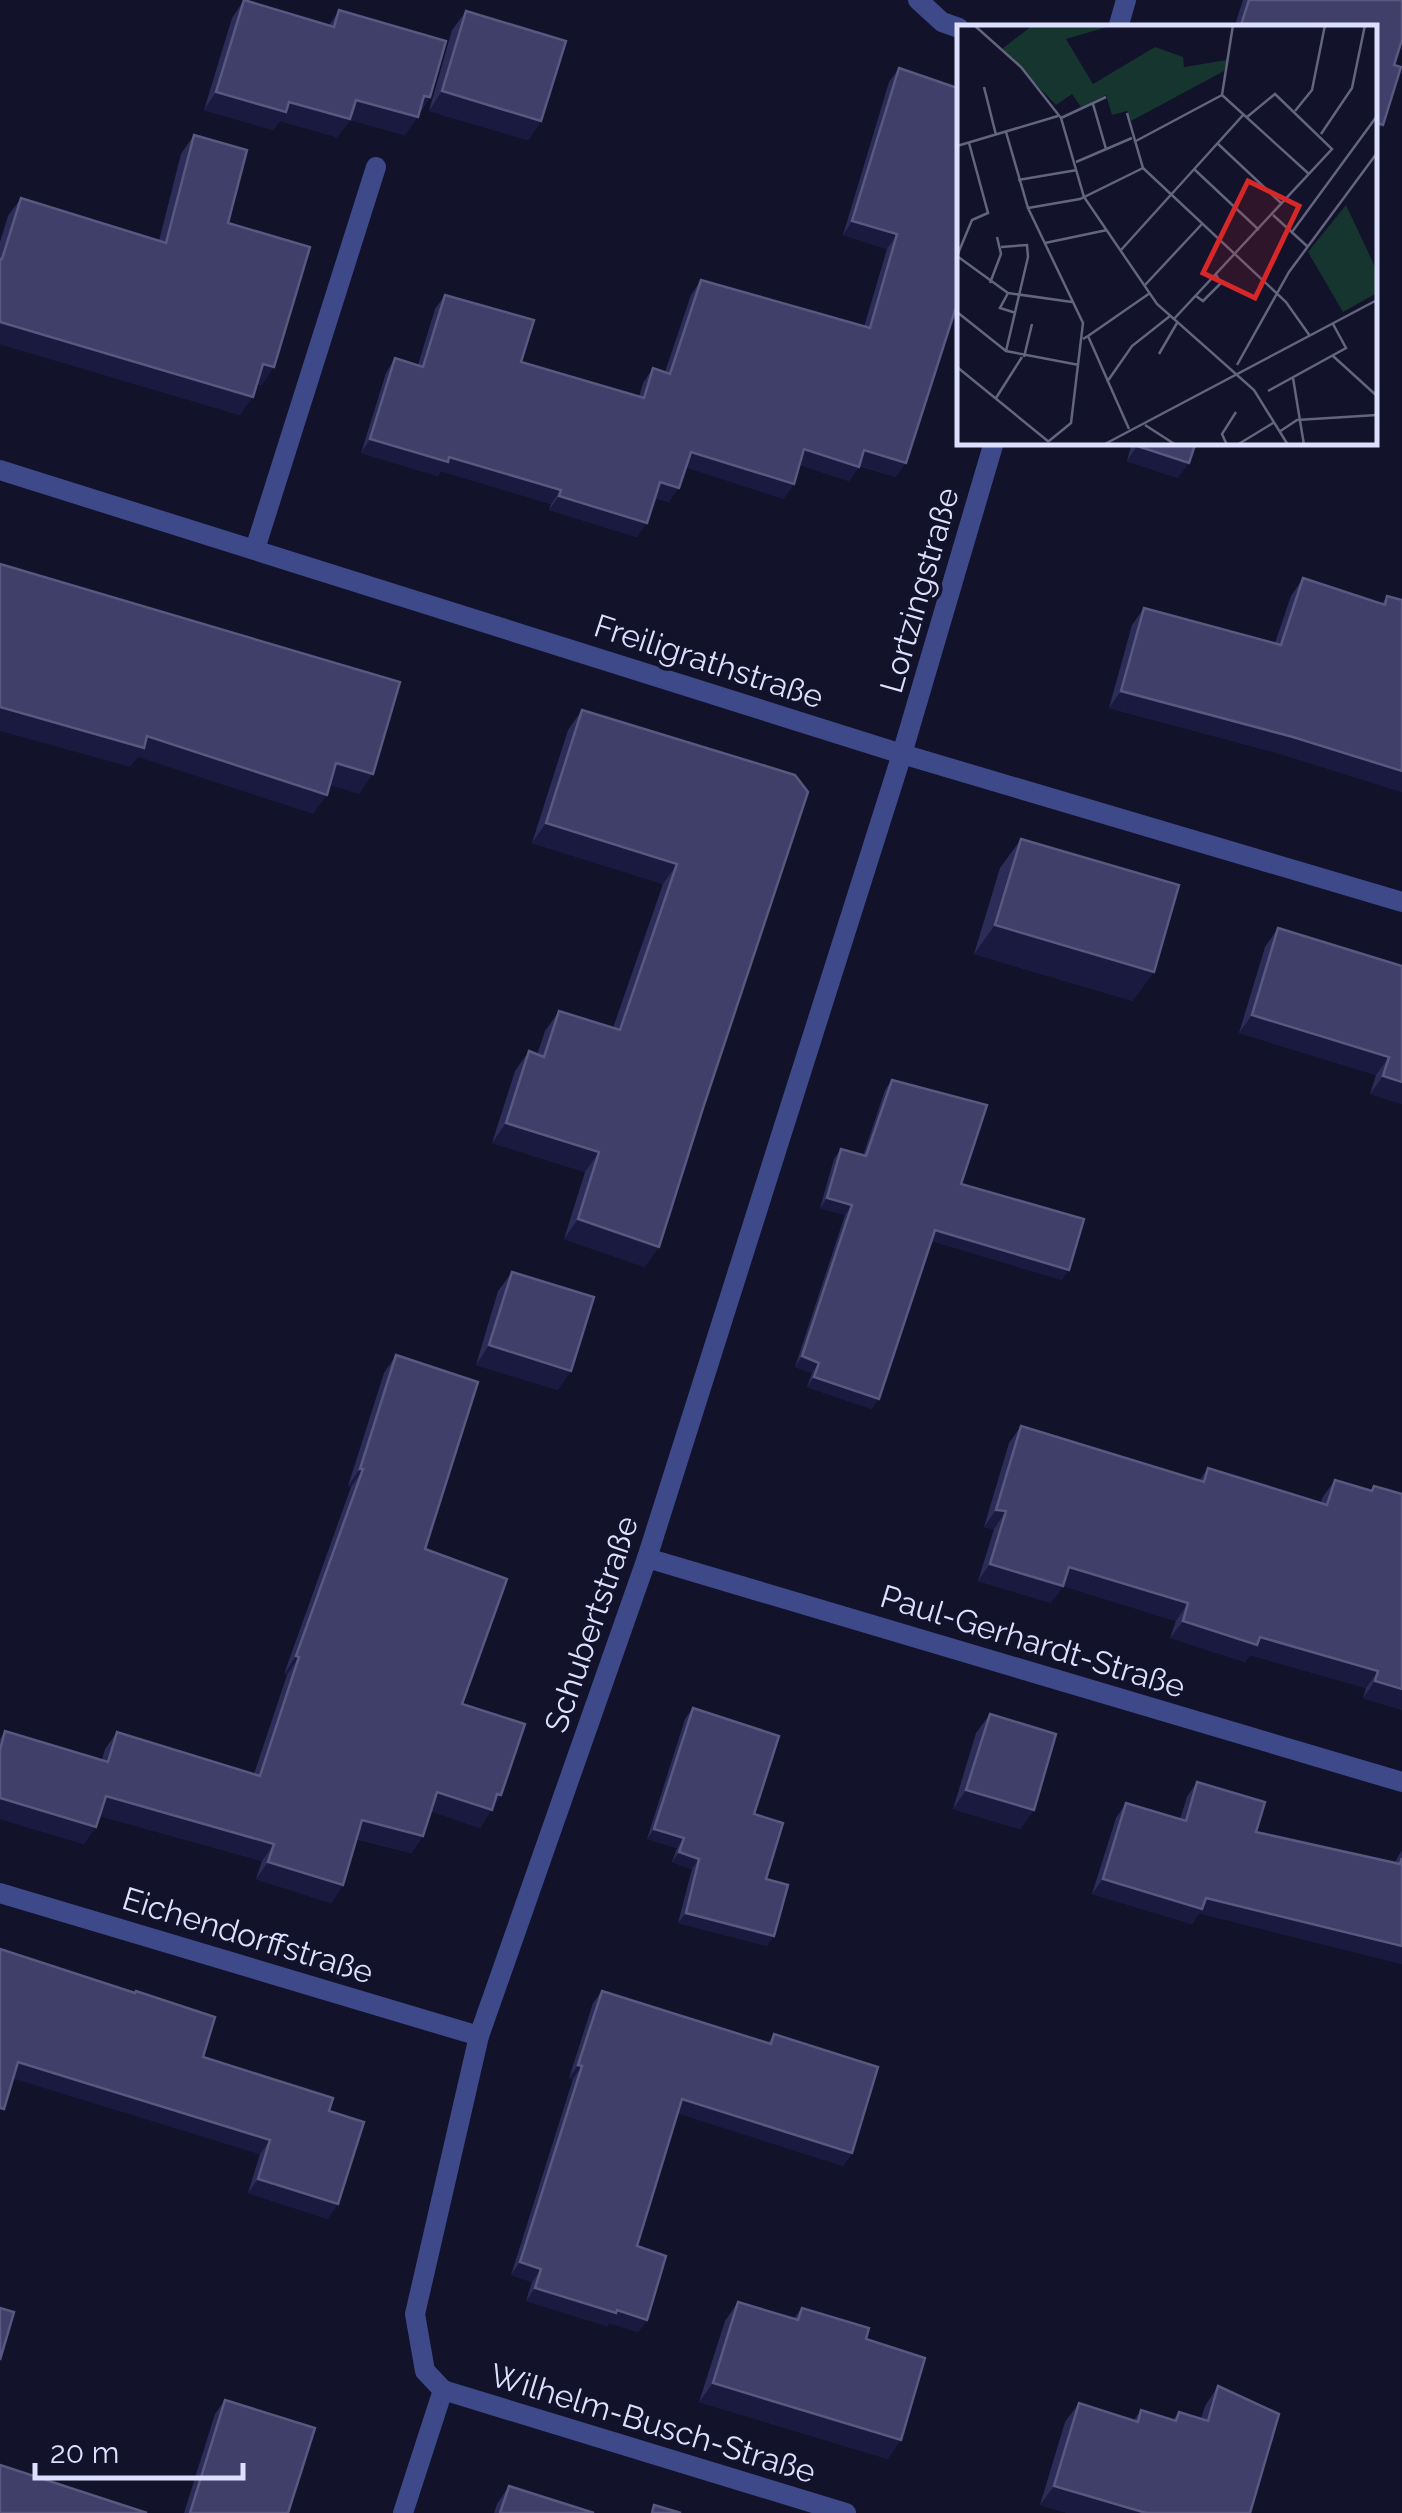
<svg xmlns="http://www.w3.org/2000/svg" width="1402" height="2513" viewBox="0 0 1402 2513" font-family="Raleway,sans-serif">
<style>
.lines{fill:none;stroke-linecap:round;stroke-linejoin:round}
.service{stroke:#3e4989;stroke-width:20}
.minor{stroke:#3e4989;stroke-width:20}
.wall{fill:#2c2c58}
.shaded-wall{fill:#1a193f}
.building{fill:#3f3f6a;stroke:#585881;stroke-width:2.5}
.labels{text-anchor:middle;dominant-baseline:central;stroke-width:8;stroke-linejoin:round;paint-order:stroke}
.street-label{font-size:32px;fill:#dddffe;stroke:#12122b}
.inset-road{fill:none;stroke:#63647f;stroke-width:2.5}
.view{fill:#d62828;fill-opacity:0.15;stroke:#d62828;stroke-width:5}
.inset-edge{fill:none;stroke:#dddffe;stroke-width:5}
</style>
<rect width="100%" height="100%" fill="#12122b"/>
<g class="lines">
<polyline class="service" points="255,549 376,167"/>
<g class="minor">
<polyline points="918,0 942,22 959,28"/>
<polyline points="1118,28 1126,0"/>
<polyline points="0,470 902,754 1402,902"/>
<polyline points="647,1558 1402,1782"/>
<polyline points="0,1893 479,2036"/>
<polyline points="443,2390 425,2371 415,2314 479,2036 647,1558 902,754 994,442"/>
<polyline points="443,2390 846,2513"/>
<polyline points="403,2513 443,2390"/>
</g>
</g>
<g class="wall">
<polygon points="244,0 329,26 339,10 430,97 405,135 350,120 337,137 280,121 273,130 204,110 232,18"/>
<polygon points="1243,0 1402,0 1394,65 1374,28 1234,28"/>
<polygon points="466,11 541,121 528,140 429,111 452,30"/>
<polygon points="899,68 896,477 859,466 849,481 800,465 784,499 686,467 669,502 655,498 637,537 549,510 551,504 441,471 438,476 361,453 386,373 395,358 418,365 435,309 445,295 521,362 639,397 643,383 653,368 665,372 691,295 701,280 864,327 887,249 843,235 889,82"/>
<polygon points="194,135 228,223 262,385 257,384 240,415 0,344 0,242 8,216 21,198 159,241 181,154"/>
<polygon points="1132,442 1196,442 1178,478 1127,461"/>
<polygon points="1303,578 1382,604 1387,596 1402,600 1402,792 1281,754 1109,708 1132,625 1144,608 1275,643 1291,596"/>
<polygon points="582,710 795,775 645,1267 564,1239 585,1172 492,1143 515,1071 529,1051 537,1055 545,1031 559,1011 613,1028 663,884 532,843 568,730"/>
<polygon points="1021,839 1133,1001 974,954 1000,868"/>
<polygon points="1278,928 1402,966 1402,1104 1370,1094 1376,1075 1239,1033 1265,947"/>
<polygon points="892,1080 961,1184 1062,1280 932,1241 872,1409 807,1387 812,1373 795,1367 845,1215 820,1208 834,1159 841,1149 863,1156 885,1090"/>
<polygon points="512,1272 558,1390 476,1365 498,1291"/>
<polygon points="396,1355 425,1549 462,1704 494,1804 480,1828 431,1811 423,1836 411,1853 356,1839 343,1885 331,1903 256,1879 262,1861 100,1816 84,1844 0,1819 0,1739 5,1731 102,1760 105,1749 117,1732 254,1774 287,1675 284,1674 351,1487 348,1486 384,1373"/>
<polygon points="1021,1426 1199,1481 1208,1468 1321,1503 1322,1498 1335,1480 1370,1491 1374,1486 1402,1494 1402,1710 1363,1698 1366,1688 1250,1655 1245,1662 1170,1638 1176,1621 1063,1586 1051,1603 978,1581 994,1529 984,1527 1009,1443"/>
<polygon points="693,1708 754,1814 766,1879 767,1946 678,1923 692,1869 672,1862 677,1848 647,1839 685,1719"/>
<polygon points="990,1714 1034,1810 1020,1829 953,1809 976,1733"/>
<polygon points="1197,1782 1256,1832 1395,1862 1402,1850 1402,1964 1199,1913 1192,1924 1092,1894 1116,1818 1126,1803 1180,1819 1187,1797"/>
<polygon points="0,1949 203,2057 329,2111 328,2219 248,2193 260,2154 13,2078"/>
<polygon points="602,1991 768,2043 774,2034 852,2153 843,2166 678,2113 637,2246 647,2320 638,2332 609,2323 607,2326 526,2301 532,2282 511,2275 573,2079 569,2078 593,2003"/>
<polygon points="738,2302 794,2318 802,2308 866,2339 888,2459 699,2402 725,2321"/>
<polygon points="1218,2386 1250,2513 1068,2513 1040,2505 1065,2422 1079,2403 1134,2420 1141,2410 1173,2420 1179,2412 1201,2419 1205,2406"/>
<polygon points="225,2400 288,2513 184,2513 215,2414"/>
<polygon points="509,2486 594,2513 494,2513 497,2504"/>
</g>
<g class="shaded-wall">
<polygon points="442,91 541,121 528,140 429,111"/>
<polygon points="216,92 289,102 356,100 418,117 405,135 350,120 337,137 280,121 273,130 204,110"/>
<polygon points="424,96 430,97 417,115"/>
<polygon points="1377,123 1383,125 1374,137 1374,126"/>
<polygon points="852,221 897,234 887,249 843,235"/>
<polygon points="0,322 253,397 240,415 0,344"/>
<polygon points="263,364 274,367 262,385 250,382"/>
<polygon points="370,439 449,457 561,490 551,504 441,471 438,476 361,453"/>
<polygon points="1137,446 1189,463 1178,478 1127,461"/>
<polygon points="804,449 859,467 849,481 794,463"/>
<polygon points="864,450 906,463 896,477 854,464"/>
<polygon points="691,452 794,484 784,499 681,466"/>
<polygon points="660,482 679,488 669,502 650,496"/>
<polygon points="559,496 647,523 637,537 549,510"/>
<polygon points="1121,691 1293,737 1402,771 1402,792 1281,754 1109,708"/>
<polygon points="0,707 147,736 327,795 313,814 138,757 130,767 0,731"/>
<polygon points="336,763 373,774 359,794 322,783"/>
<polygon points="546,823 677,864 663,884 532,843"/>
<polygon points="995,925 1154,972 1133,1001 974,954"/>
<polygon points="1252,1015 1389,1057 1376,1075 1239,1033"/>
<polygon points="1383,1076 1402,1082 1402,1104 1370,1094"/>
<polygon points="506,1123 599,1152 585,1172 492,1143"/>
<polygon points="827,1198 852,1205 845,1215 820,1208"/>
<polygon points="578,1219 659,1247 645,1267 564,1239"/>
<polygon points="935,1230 1069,1270 1062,1280 928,1240"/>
<polygon points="489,1345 571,1371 558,1390 476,1365"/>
<polygon points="802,1356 819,1363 812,1373 795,1367"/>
<polygon points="814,1377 879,1399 872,1409 807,1387"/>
<polygon points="360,1469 363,1469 351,1487 348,1486"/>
<polygon points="996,1510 1006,1511 994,1529 984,1527"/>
<polygon points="990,1564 1069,1567 1188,1603 1176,1621 1063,1586 1051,1603 978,1581"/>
<polygon points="1183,1621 1260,1637 1378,1671 1366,1688 1250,1655 1245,1662 1170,1638"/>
<polygon points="296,1656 299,1657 287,1675 284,1674"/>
<polygon points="1375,1681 1402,1689 1402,1710 1363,1698"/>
<polygon points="966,1790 1034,1810 1020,1829 953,1809"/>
<polygon points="437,1792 497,1794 501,1795 480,1828 425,1809"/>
<polygon points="106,1796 274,1844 262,1861 93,1814"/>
<polygon points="0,1798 96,1827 84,1844 0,1819"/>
<polygon points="362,1820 423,1836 411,1853 350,1837"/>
<polygon points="654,1829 684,1838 677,1848 647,1839"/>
<polygon points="679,1852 699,1859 692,1869 672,1862"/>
<polygon points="268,1862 343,1885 331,1903 256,1879"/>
<polygon points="1103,1879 1206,1898 1402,1946 1402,1964 1199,1913 1192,1924 1092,1894"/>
<polygon points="686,1913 774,1936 767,1946 678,1923"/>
<polygon points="18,2062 270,2140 260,2154 8,2077"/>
<polygon points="578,2065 582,2066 573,2079 569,2078"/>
<polygon points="682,2099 852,2153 843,2166 673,2112"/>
<polygon points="258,2179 338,2204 328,2219 248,2193"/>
<polygon points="520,2262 541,2269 532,2282 511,2275"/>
<polygon points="535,2288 617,2310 647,2320 638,2332 609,2323 607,2326 526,2301"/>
<polygon points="713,2383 901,2440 888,2459 699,2402"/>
<polygon points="1054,2486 1146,2513 1068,2513 1040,2505"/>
</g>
<g class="building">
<polygon points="244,0 334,27 339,10 446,41 430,97 424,96 418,117 356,100 350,119 289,102 286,112 216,92"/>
<polygon points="1249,0 1402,0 1402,40 1394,65 1401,67 1383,125 1377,123 1374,131 1374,28 1240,28"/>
<polygon points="466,11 566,41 541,121 442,91"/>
<polygon points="899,68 960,89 960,295 906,463 864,450 859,467 804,449 794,484 691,452 679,488 660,482 647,523 559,496 561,490 449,457 448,462 370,439 395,358 423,367 445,295 534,320 521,362 644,398 653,368 670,374 701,280 870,328 897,234 852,221"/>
<polygon points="194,135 247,150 228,223 310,247 274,367 263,364 253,397 0,322 0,259 2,259 21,198 166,243"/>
<polygon points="1138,442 1196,442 1189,463 1137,446"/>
<polygon points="0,564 400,682 373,774 336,763 327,795 147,736 144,748 0,707"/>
<polygon points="1303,578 1385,605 1387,596 1402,600 1402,771 1293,737 1121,691 1144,608 1281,645"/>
<polygon points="582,710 795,775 808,792 703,1108 659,1247 578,1219 599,1152 506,1123 529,1051 544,1057 559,1011 620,1030 677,864 546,823"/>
<polygon points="1021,839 1179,885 1154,972 995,925"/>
<polygon points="1278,928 1402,966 1402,1082 1383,1076 1389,1057 1252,1015"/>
<polygon points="892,1080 987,1105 961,1184 1084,1219 1069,1270 935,1230 879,1399 814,1377 819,1363 802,1356 852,1205 827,1198 841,1149 866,1156"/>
<polygon points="512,1272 594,1297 571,1371 489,1345"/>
<polygon points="396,1355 478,1382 425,1549 507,1579 462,1704 525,1724 501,1795 497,1794 492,1810 437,1792 423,1836 362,1820 343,1885 268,1862 274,1844 106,1796 96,1827 0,1798 0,1750 5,1731 108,1762 117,1732 260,1776 299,1657 296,1656 363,1469 360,1469"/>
<polygon points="1021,1426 1204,1482 1208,1468 1327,1505 1335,1480 1372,1491 1374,1486 1402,1494 1402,1689 1375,1681 1378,1671 1260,1637 1257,1645 1183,1621 1188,1603 1069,1567 1063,1586 990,1564 1006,1511 996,1510"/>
<polygon points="693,1708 779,1736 754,1814 783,1823 766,1879 788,1885 774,1936 686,1913 699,1859 679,1852 684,1838 654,1829"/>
<polygon points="990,1714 1056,1734 1034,1810 966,1790"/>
<polygon points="1197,1782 1265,1802 1256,1832 1400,1864 1402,1858 1402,1946 1206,1898 1202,1909 1103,1879 1126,1803 1186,1821"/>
<polygon points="0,1949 135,1993 136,1991 215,2017 203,2057 333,2098 329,2111 364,2122 338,2204 258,2179 270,2140 18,2062 4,2109 0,2108"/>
<polygon points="602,1991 771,2044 774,2034 878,2067 852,2153 682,2099 637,2246 666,2256 647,2320 617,2310 616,2313 535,2288 541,2269 520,2262 582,2066 578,2065"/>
<polygon points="738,2302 798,2320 802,2308 869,2328 866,2339 925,2358 901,2440 713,2383"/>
<polygon points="0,2308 14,2312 0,2360"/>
<polygon points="1218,2386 1279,2414 1250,2513 1146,2513 1054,2486 1079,2403 1138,2422 1141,2410 1176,2421 1179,2412 1208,2421"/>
<polygon points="225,2400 315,2428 288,2513 190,2513"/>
<polygon points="0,2465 147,2513 0,2513"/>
<polygon points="509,2486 594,2513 500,2513"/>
<polygon points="654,2505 681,2513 652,2513"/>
</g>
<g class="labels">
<g class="street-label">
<text transform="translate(919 590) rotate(-74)">Lortzingstraße</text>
<text transform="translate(709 661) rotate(18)">Freiligrathstraße</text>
<text transform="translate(591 1624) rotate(-71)">Schubertstraße</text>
<text transform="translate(1033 1641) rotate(17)">Paul-Gerhardt-Straße</text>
<text transform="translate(248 1935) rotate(17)">Eichendorffstraße</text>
<text transform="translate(653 2423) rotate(17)">Wilhelm-Busch-Straße</text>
</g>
</g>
<g transform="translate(957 25)">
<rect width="420" height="420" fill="#12122b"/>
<path d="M76 0H157L109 14 136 59 198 22 226 32 227 42 270 35 267 46 174 96 170 86 155 90 149 70 124 82 115 69 99 80 45 24ZM389 180 420 246V268L386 287 351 227Z" fill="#15352e"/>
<path class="inset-road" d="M17 0 64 42 104 93 127 172 200 279 297 365 331 420M27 62 39 110M265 70 352 149M136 79 149 124M338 86 355 65 368 0M170 88 186 143 329 277 353 311M104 93 149 72M49 107 71 183 126 298 114 398 92 416M364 109 395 63 408 0M177 117 265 70 276 0M260 118 324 178M0 121 101 91M119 137 175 113M237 144 302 205M61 155 120 145M71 183 123 174 186 143M316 190 351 222M335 207 420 91M88 218 150 205M44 222 70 220 71 232 49 326M164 225 287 89M0 231 51 268 115 277M0 231 15 195 31 188 12 118M33 258 44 229 40 212M188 260 245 199M51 268 43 283 59 288M239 271 246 276 264 258 259 250M0 287 49 326 122 340M216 295 375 124 318 69 290 92M131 311 193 268M126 314 131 311 172 404M202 329 220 298M376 331 420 371M67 332 75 299M280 340 332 247 420 128M0 342 92 417M336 353 347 420M150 357 175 321 213 291M311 366 389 323 376 299M39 373 65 332M188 400 219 420M322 407 340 395 420 390M146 420 420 275M270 420 265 409 279 387M280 420 316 398"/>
<path class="view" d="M291 156 342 181 298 273 246 248Z"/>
<rect width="420" height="420" class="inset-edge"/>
</g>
<path d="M35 2463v15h208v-15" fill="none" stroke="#dddffe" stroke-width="5"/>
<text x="50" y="2463" font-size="30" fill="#dddffe" stroke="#12122b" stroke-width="8" paint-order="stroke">20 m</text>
</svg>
